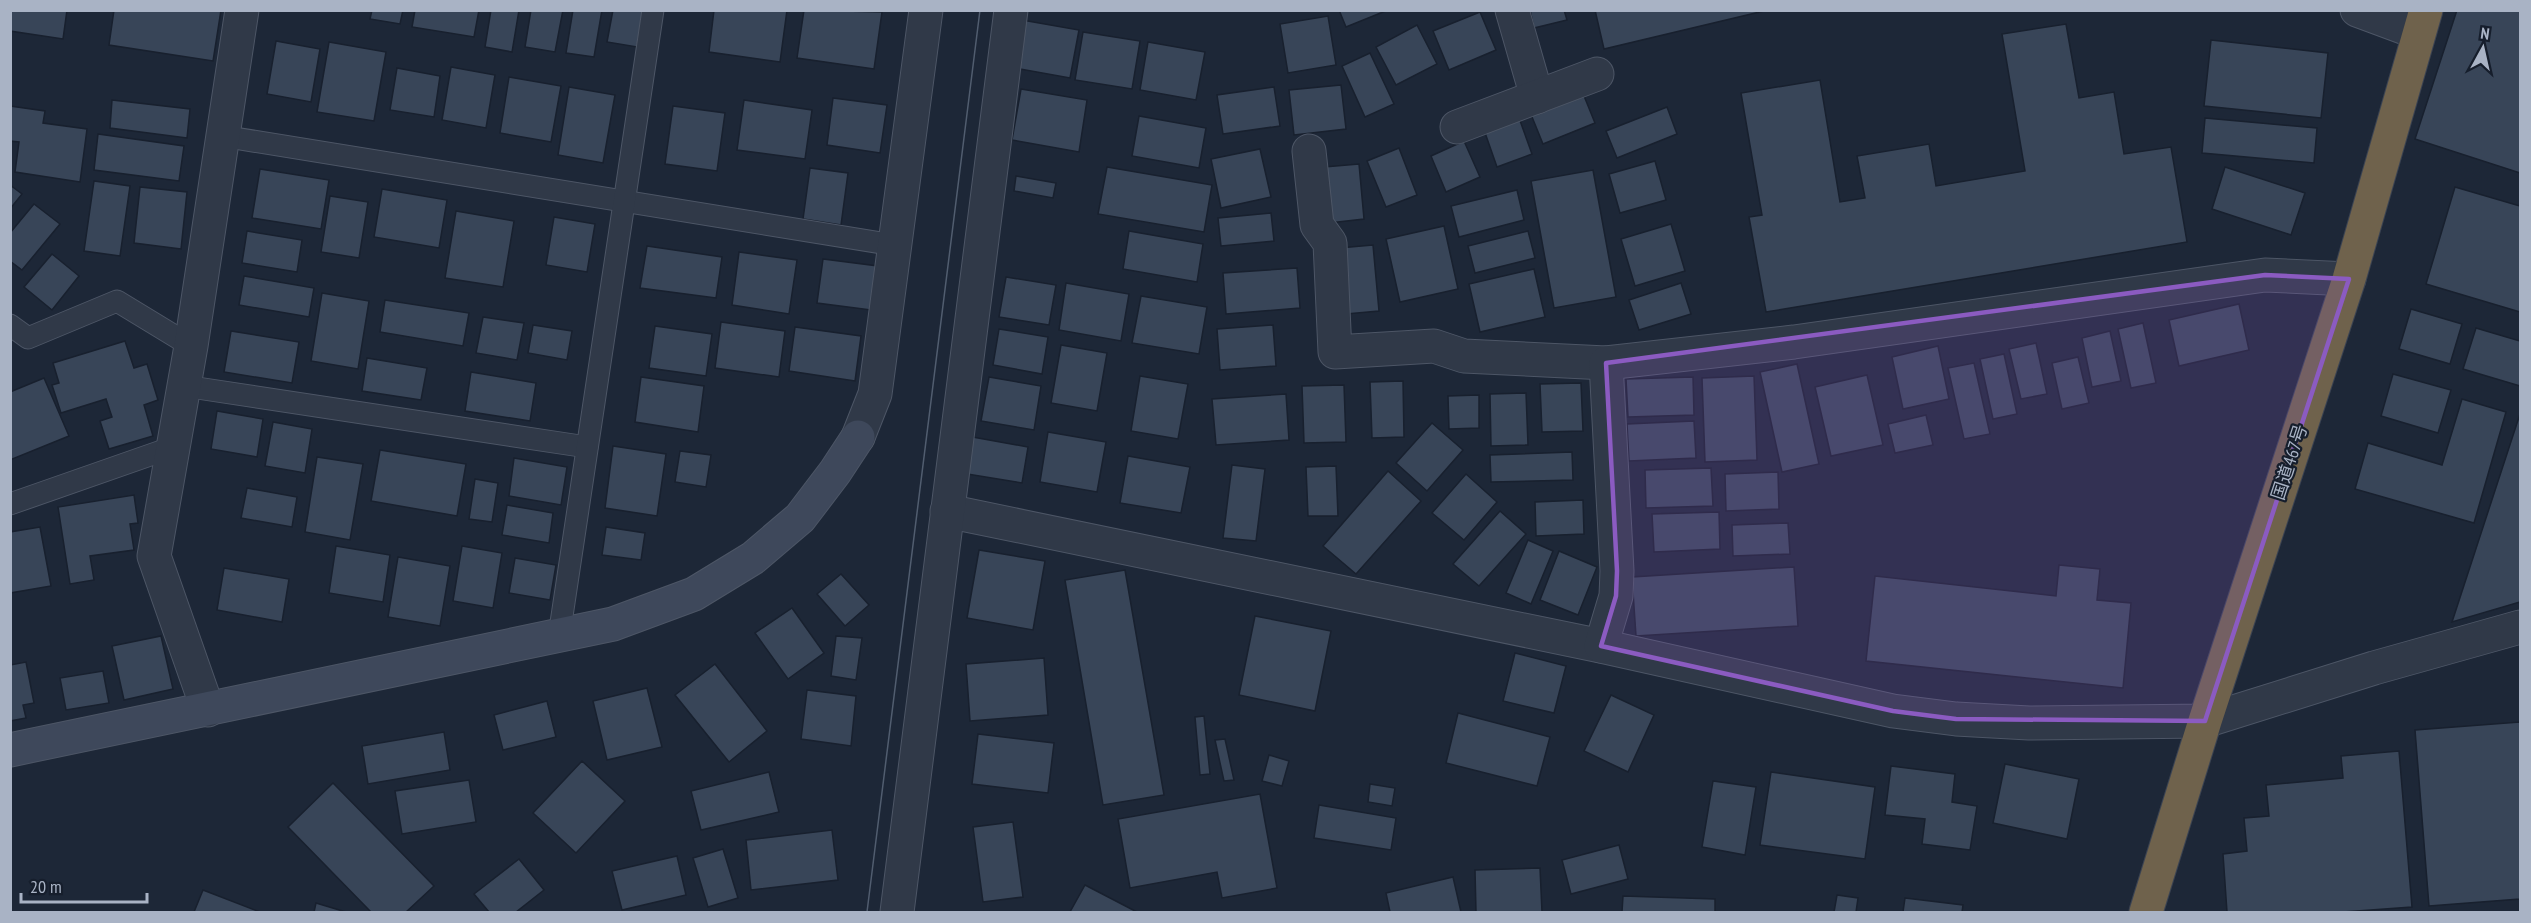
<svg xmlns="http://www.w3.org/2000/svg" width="2531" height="923" viewBox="0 0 2531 923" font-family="'PT Sans Narrow','Noto Sans JP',sans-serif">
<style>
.building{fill:#384558;stroke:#18202e;stroke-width:1.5}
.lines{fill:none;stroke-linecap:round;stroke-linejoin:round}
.lane-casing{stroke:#4d5666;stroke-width:23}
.street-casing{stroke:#4d5666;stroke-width:35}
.secondary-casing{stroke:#4d5666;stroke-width:35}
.highway-casing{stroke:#3b4352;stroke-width:35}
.lane{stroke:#303948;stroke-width:21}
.street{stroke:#303948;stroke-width:33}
.secondary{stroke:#3e485b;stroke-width:33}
.highway{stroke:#6f624c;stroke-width:33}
.tram{stroke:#515d6f;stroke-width:1.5}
.marked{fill:#8b5bc1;fill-opacity:0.2;stroke:#8b5bc1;stroke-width:4.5;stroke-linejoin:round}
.labels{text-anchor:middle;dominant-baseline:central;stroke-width:4.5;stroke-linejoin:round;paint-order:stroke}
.street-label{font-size:18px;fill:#a9b3c5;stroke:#161e2c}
</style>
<rect width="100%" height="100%" fill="#1d2737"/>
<g class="building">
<polygon points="10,10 67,10 63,39 10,31"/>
<polygon points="114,10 221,10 213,61 109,45"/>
<polygon points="372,10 403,10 400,24 370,19"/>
<polygon points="415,10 479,10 474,37 412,27"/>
<polygon points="491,10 519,10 512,52 485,47"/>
<polygon points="531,10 563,10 555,52 525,47"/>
<polygon points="573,10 602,10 594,57 566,53"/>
<polygon points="613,10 643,10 637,47 607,42"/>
<polygon points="714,10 787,10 780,62 709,52"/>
<polygon points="804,10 882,12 874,69 797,58"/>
<polygon points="1339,10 1388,10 1346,27"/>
<polygon points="1530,10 1564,10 1567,20 1534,28"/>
<polygon points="1595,10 1768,10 1604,49"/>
<polygon points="2457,10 2520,10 2520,173 2415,139"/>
<polygon points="1480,12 1496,50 1449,70 1433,31"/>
<polygon points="1328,16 1336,65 1288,73 1280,24"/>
<polygon points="1022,20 1079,30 1070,78 1014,68"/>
<polygon points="2066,24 2079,98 2114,92 2124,154 2171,147 2187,242 1766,312 1749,217 1762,215 1741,93 1820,80 1840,202 1865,198 1857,156 1929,144 1936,186 2025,171 2002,34"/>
<polygon points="1417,25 1437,64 1396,85 1376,47"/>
<polygon points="1083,32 1140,41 1132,89 1075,80"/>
<polygon points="2211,40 2328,53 2321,118 2204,106"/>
<polygon points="276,41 320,49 311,102 267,94"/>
<polygon points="329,42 386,52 374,121 317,112"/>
<polygon points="1148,42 1205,52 1196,100 1140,90"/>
<polygon points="1370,53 1394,104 1365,117 1342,66"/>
<polygon points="451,67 495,75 486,128 442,120"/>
<polygon points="397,68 440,76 434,117 390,110"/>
<polygon points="509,77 561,86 551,142 500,133"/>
<polygon points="1341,85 1346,129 1294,135 1289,90"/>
<polygon points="569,87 615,95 603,163 558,155"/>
<polygon points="1274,87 1280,126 1223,134 1217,95"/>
<polygon points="1021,89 1087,100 1079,152 1012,140"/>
<polygon points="1582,91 1595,123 1543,144 1530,112"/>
<polygon points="833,98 887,105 880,153 827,145"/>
<polygon points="112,100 190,109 187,138 110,128"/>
<polygon points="744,100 812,110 805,159 737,150"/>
<polygon points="10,106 45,111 43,123 87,129 80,182 15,172 19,142 10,141"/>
<polygon points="673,106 725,113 717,171 665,164"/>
<polygon points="1667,107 1677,134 1617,158 1606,131"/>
<polygon points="1518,115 1532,154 1497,167 1483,127"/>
<polygon points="1139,116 1206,128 1199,168 1132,156"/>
<polygon points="2205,118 2317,128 2314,163 2202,153"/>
<polygon points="98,134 184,146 179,181 94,170"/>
<polygon points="1464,141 1480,177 1446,192 1431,156"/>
<polygon points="1399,148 1417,195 1386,207 1367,161"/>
<polygon points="1260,149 1271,197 1221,208 1211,159"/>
<polygon points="1655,161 1666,200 1620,213 1609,174"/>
<polygon points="1359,164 1364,219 1329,223 1324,167"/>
<polygon points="1107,167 1212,185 1204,232 1098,214"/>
<polygon points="2225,167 2305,193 2291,235 2212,209"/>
<polygon points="810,168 848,173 841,225 803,219"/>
<polygon points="260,169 329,180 321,229 252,218"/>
<polygon points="1593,170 1616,297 1554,308 1531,181"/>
<polygon points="1016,176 1056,183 1053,198 1014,191"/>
<polygon points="94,181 130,186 120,256 84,251"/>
<polygon points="10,185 22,194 10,209"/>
<polygon points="140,187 187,192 181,249 134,243"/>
<polygon points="2455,187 2520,206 2520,312 2426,284"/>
<polygon points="382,189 447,200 439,248 374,237"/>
<polygon points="1517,190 1524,220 1459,237 1451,206"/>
<polygon points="330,196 368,202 359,258 321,252"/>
<polygon points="34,204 60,224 22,270 10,261 10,233"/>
<polygon points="456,211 514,221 503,287 445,278"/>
<polygon points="1271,213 1274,241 1221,246 1218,218"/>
<polygon points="554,217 595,224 587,272 546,265"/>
<polygon points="1671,224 1685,271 1635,286 1621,239"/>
<polygon points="1444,226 1458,289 1400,302 1386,239"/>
<polygon points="247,231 302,240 297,272 242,263"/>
<polygon points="1129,231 1203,244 1197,282 1123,269"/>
<polygon points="1528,231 1535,258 1475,273 1468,246"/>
<polygon points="1373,245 1379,311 1346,314 1339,248"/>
<polygon points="647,246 722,257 716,298 640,288"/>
<polygon points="739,252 797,260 789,314 732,305"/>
<polygon points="52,254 79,276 52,310 24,287"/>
<polygon points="823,259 878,266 871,310 817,303"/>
<polygon points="1297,268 1300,308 1226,314 1223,273"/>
<polygon points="1534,269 1545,317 1480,332 1469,284"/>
<polygon points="244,276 314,288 309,317 239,305"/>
<polygon points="1006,277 1056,285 1049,325 999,317"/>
<polygon points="1066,283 1129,294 1121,341 1059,330"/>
<polygon points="1681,283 1691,314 1639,330 1629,300"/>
<polygon points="322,293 369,301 358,369 311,361"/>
<polygon points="1141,296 1207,307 1199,354 1132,343"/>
<polygon points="385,300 469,313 463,346 380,332"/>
<polygon points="2239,304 2249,350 2179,366 2169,320"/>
<polygon points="2411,309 2462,324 2450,364 2399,349"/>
<polygon points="483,317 524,323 517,360 476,353"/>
<polygon points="721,322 785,331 779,377 715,368"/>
<polygon points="2143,323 2156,383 2131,388 2118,329"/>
<polygon points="533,325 572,331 567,360 528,353"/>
<polygon points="1273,325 1276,366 1220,370 1217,329"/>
<polygon points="655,326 712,334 706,376 649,368"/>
<polygon points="795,327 861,336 855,381 789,371"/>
<polygon points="2476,328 2520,341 2520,386 2463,369"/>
<polygon points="999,329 1048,337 1042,374 993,365"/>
<polygon points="231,331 299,342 292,383 224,372"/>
<polygon points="2110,331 2121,381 2092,387 2082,338"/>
<polygon points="125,341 134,368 147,364 158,400 144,405 153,436 109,449 100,421 112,417 106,399 61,413 52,385 59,383 53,363"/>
<polygon points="2036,343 2047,394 2021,399 2009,349"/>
<polygon points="1061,345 1107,353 1097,411 1051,403"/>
<polygon points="1938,346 1949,399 1903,409 1892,357"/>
<polygon points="2004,354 2017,414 1993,419 1980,359"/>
<polygon points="2078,357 2089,403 2062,409 2052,363"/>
<polygon points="367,358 427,368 421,400 362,391"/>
<polygon points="1974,363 1990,434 1964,439 1948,368"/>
<polygon points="1797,364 1819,464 1782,472 1760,372"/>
<polygon points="471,372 536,383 530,421 465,411"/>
<polygon points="2393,374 2451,390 2438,433 2381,416"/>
<polygon points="1867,375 1883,445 1831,456 1815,387"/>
<polygon points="1140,376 1188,384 1178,439 1131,431"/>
<polygon points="1754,376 1757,460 1705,462 1702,378"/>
<polygon points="641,377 704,386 698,432 635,422"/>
<polygon points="989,377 1041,386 1034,430 981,421"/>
<polygon points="1693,377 1694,415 1628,417 1626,379"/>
<polygon points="44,378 69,436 10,460 10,392"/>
<polygon points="1403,381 1404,437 1372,438 1370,382"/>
<polygon points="1581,383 1583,431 1542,432 1540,384"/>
<polygon points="1344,385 1346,442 1304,443 1302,386"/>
<polygon points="1526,393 1528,445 1491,446 1490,394"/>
<polygon points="1286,394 1289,440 1216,445 1212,399"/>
<polygon points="1479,395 1479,428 1449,429 1448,396"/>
<polygon points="2462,399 2506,412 2474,523 2355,489 2368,443 2442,465"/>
<polygon points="217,411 263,419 257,457 211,449"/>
<polygon points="2520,414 2520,602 2452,622"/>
<polygon points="1926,415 1933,445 1895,453 1888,424"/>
<polygon points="1694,421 1696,458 1629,461 1627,424"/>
<polygon points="273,422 312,429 305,473 265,466"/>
<polygon points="1432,423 1463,450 1427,491 1396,463"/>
<polygon points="1048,432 1106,442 1097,492 1040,482"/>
<polygon points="967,436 1028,447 1022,483 961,473"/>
<polygon points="613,446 666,454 657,516 605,508"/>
<polygon points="380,450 466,464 457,516 371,501"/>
<polygon points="680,451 711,455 706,487 675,482"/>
<polygon points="1572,452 1573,480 1491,482 1490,455"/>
<polygon points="1128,456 1190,467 1181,513 1120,503"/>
<polygon points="317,457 363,464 350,540 305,532"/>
<polygon points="514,458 567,467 561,505 509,496"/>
<polygon points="1232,465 1265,469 1256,541 1223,538"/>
<polygon points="1336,466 1338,516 1308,516 1306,467"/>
<polygon points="1711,468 1713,506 1646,508 1645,470"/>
<polygon points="1388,471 1421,501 1356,574 1323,546"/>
<polygon points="1778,472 1779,509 1726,511 1725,474"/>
<polygon points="1466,474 1497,502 1464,540 1432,513"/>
<polygon points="475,479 498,483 492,522 469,519"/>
<polygon points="247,488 297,497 292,527 241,518"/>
<polygon points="134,495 138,523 130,524 134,550 90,556 94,580 70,584 58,507"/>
<polygon points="1583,500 1584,534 1536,536 1535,502"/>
<polygon points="507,505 553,513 549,543 502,535"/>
<polygon points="1500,511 1526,534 1479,586 1453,564"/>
<polygon points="1719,512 1720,549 1654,552 1652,514"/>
<polygon points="1788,523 1790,554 1733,556 1732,525"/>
<polygon points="40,527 51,586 10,593 10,532"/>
<polygon points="606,527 645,533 641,560 602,555"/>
<polygon points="1528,540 1553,551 1531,604 1506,593"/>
<polygon points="336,546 390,555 383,602 329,593"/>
<polygon points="462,546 502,553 493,608 453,601"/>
<polygon points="979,550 1045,561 1033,630 967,618"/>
<polygon points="1559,551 1597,567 1578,615 1540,600"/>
<polygon points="398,557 450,566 440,626 388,617"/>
<polygon points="515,558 556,565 550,600 509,593"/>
<polygon points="2059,565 2100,569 2097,600 2131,603 2123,688 1866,661 1875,576 2056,596"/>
<polygon points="1794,567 1798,626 1636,636 1632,577"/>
<polygon points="224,568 289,579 282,622 217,610"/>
<polygon points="1125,570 1164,795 1103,805 1065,580"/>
<polygon points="841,574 869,605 845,626 817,594"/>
<polygon points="792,608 824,653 788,679 755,633"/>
<polygon points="1255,616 1331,631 1315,711 1239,695"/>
<polygon points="161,636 173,689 124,700 112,646"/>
<polygon points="836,636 862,638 856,680 831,676"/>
<polygon points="1515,653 1566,666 1554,713 1503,701"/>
<polygon points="1044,658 1048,715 970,721 966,664"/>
<polygon points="26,662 34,703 23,705 26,718 10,721 10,665"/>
<polygon points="715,664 767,731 729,762 675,695"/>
<polygon points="103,671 109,703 66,710 60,678"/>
<polygon points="647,688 662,747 607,760 593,701"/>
<polygon points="807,690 856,696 851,746 801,739"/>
<polygon points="1611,695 1654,715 1628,772 1584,751"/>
<polygon points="547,701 556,737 503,750 494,715"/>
<polygon points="1458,713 1550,737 1537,786 1446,763"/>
<polygon points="1204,716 1210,774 1200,775 1195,717"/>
<polygon points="2520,722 2520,899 2429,906 2415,730"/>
<polygon points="444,732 450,770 368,784 362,746"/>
<polygon points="978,734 1054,743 1048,793 972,784"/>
<polygon points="1225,739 1234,780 1224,781 1215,740"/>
<polygon points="2399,751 2412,907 2343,912 2227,912 2223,854 2247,851 2244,818 2269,816 2266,785 2343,778 2341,756"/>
<polygon points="1269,755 1289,761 1282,786 1262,781"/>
<polygon points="582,761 625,801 576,853 533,813"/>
<polygon points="2005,764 2079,779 2067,839 1993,823"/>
<polygon points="1891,766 1955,774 1952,802 1977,806 1970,850 1922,844 1925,819 1885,815"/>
<polygon points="769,772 779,812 701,830 691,791"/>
<polygon points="1771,772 1875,787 1865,859 1760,845"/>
<polygon points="469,780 476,822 402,834 395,791"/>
<polygon points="1713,781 1756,787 1745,855 1702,847"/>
<polygon points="333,783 434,886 406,912 371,912 288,827"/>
<polygon points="1370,784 1395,788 1392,806 1368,802"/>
<polygon points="1260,794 1277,888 1222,898 1217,872 1130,888 1118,819"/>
<polygon points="1319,805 1396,818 1391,850 1314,838"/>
<polygon points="1013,822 1023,897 983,902 973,827"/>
<polygon points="832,830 838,880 751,890 746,840"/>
<polygon points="1619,845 1628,879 1571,894 1562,860"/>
<polygon points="723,849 738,898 708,907 693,858"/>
<polygon points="677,856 686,895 622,910 612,871"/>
<polygon points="519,859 544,890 516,912 489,912 474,894"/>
<polygon points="1540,868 1542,912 1476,912 1475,870"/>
<polygon points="1453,877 1461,912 1390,912 1386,893"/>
<polygon points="1085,885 1137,912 1070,912"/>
<polygon points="203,890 260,912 194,912"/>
<polygon points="1837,895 1858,898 1856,912 1834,912"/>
<polygon points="1623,896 1715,899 1715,912 1622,912"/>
<polygon points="1905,898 1963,905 1962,912 1903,912"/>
<polygon points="316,903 346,912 314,912"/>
</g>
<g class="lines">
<g class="lane-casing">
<g id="lane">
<polyline points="222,136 894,245"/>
<polyline points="10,325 28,338 117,301 191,346"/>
<polyline points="184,386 587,447"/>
<polyline points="10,504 173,447"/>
<polyline points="559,636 653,10"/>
</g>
</g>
<g class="street-casing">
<g id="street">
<polyline points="1512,10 1537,97"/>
<polyline points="2357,10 2419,33"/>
<polyline points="1457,127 1597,74"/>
<polyline points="1309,151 1317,225 1330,243 1335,352 1434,346 1464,356 1606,363 1794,342 2265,275 2349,279"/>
<polyline points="858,437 875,394 926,10"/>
<polyline points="947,511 1601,646 1893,711 1956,719 2029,723 2205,721 2374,668 2520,627"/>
<polyline points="1601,646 1616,596 1617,571 1606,363"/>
<polyline points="208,710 154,556 191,346 242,10"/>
<polyline points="897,912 1011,10"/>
</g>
</g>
<g class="secondary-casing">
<polyline id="secondary" points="10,750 613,624 694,594 753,558 800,518 835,472 858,437"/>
</g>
<g class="highway-casing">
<polyline id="highway" points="2146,912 2205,721 2349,279 2426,10"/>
</g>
<use href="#lane" class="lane"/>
<use href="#street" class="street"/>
<use href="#secondary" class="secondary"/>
<use href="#highway" class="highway"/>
<polyline class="tram" points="867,912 980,10"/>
</g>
<path class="marked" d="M2265 275 2349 279 2205 721 1956 719 1893 711 1601 646 1616 596 1617 571 1606 363Z"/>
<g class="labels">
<g class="street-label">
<text transform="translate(2289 462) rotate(-72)">国道467号</text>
</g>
</g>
<rect width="2531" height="923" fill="none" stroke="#a9b3c5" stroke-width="24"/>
<g transform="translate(2483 48) rotate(8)" stroke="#161e2c" stroke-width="4.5" paint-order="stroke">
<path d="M0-4.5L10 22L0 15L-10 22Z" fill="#a9b3c5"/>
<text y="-9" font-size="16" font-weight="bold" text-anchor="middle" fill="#a9b3c5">N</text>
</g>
<path d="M21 893v9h126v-9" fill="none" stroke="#a9b3c5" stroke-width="3"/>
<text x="30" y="893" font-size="18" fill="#a9b3c5" stroke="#161e2c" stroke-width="4.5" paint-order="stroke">20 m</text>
</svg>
